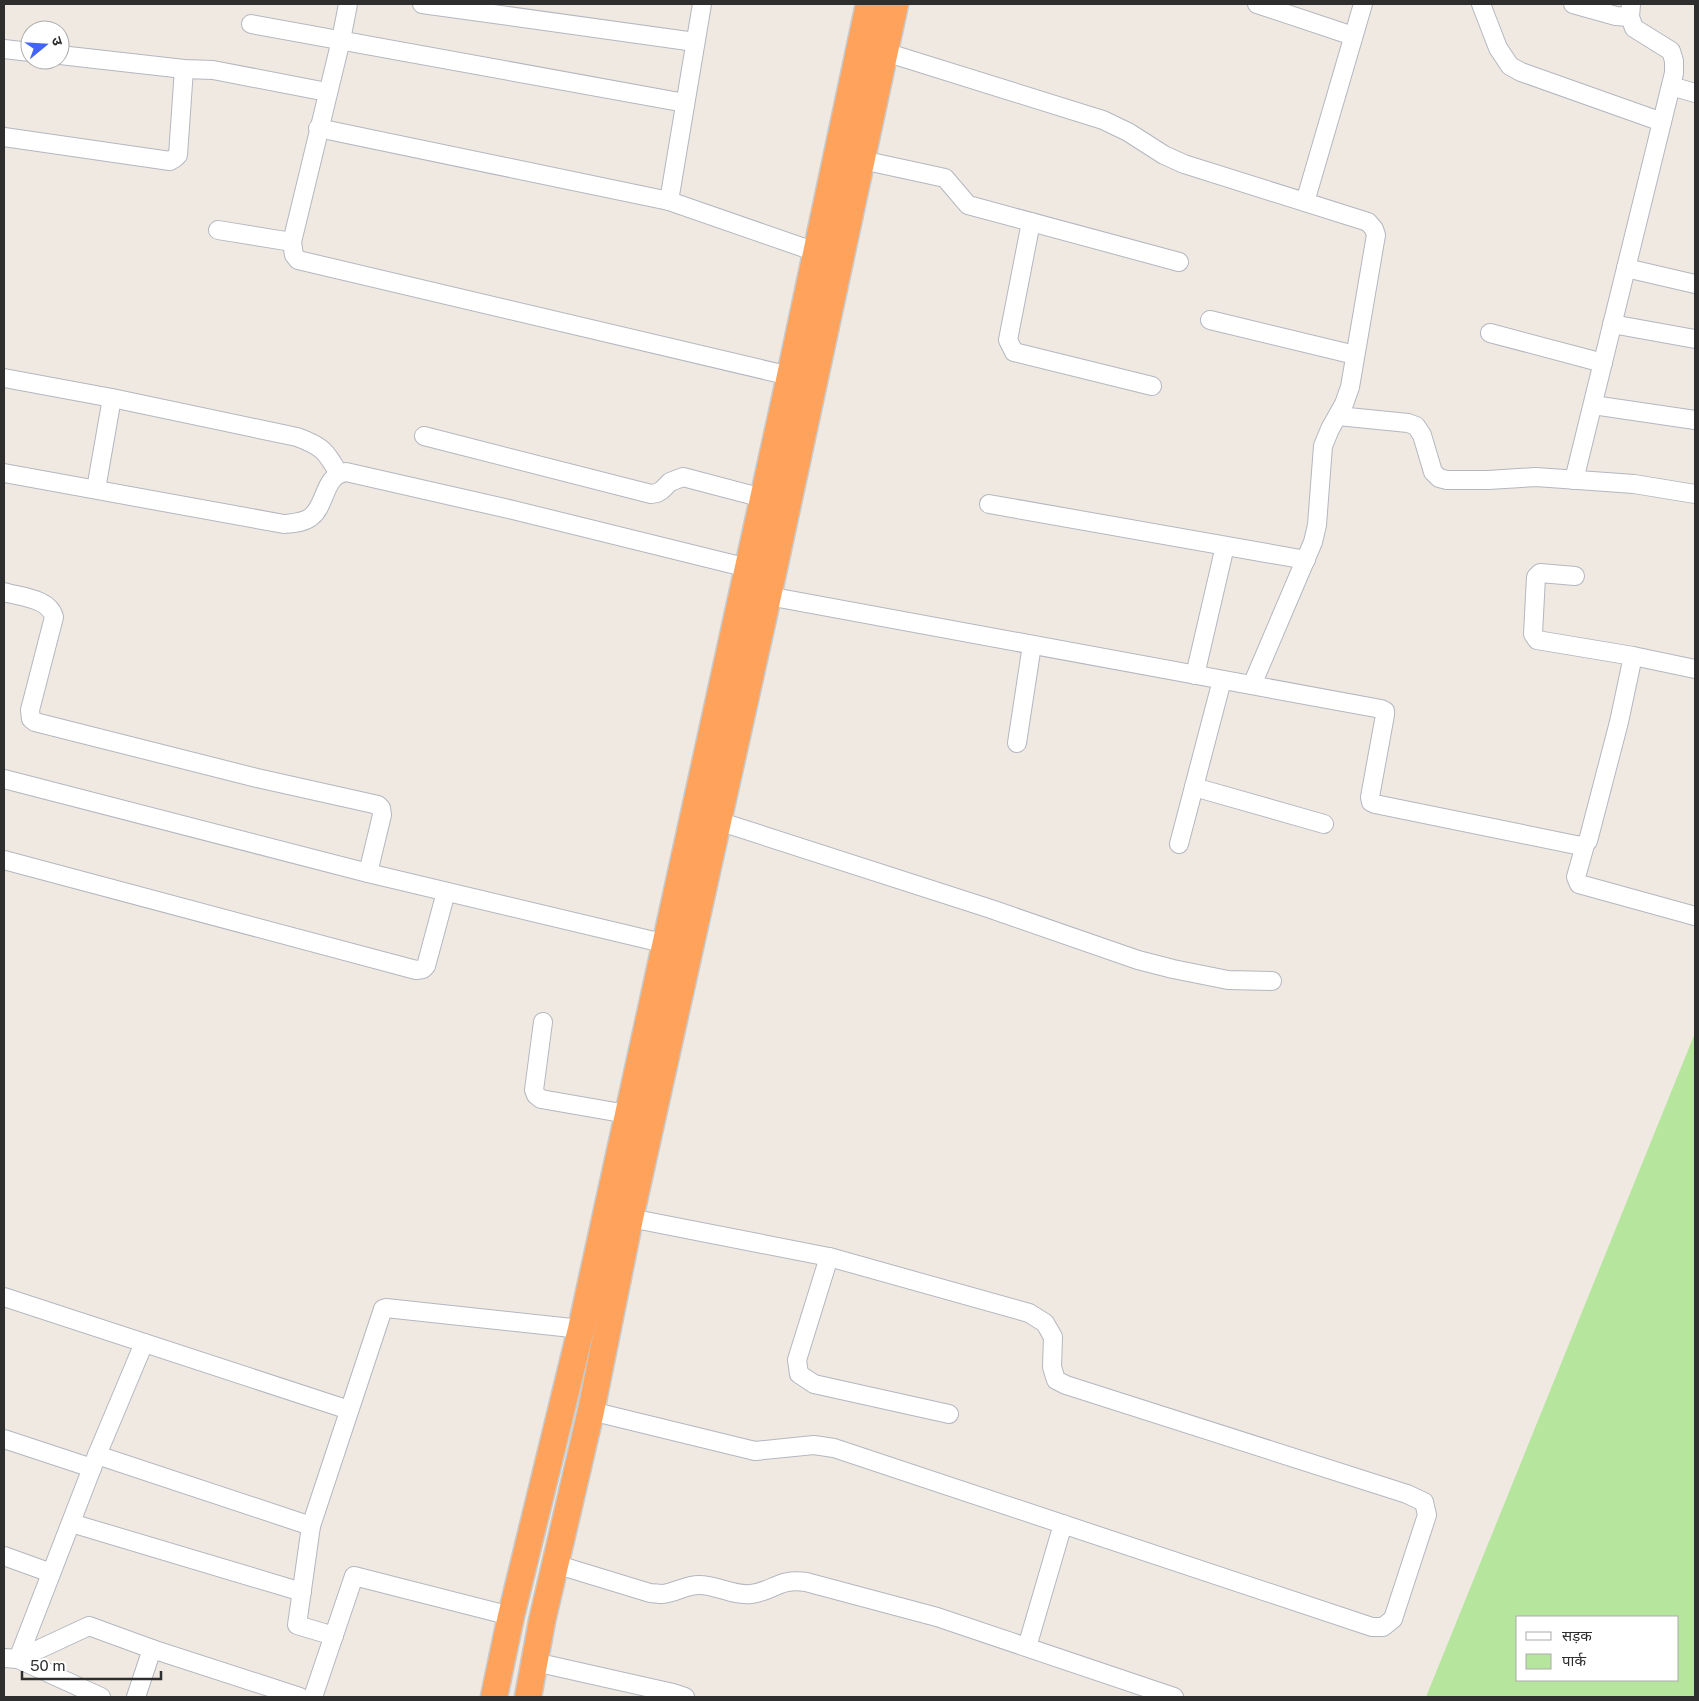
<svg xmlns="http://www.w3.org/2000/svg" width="1699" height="1701" viewBox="0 0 1699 1701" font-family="'Public Sans','Noto Sans Devanagari',sans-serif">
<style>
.green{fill:#b6e59e;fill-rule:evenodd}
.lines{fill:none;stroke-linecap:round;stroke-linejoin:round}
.minor-casing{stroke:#b4b7c1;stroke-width:20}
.highway-casing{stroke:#c9c9c9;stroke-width:29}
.minor{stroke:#fff;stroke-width:18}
.highway{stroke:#ffa35c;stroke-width:26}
</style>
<rect width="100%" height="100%" fill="#efe9e1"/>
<path class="green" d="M1695 1033V1697H1426ZM1518 1617H1678V1680H1518Z"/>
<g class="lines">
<g class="minor-casing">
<g id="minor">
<polyline points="348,4 341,40 292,242 294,255 298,260 790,376"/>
<polyline points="422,4 695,42"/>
<polyline points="1257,4 1353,36"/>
<polyline points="1481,4 1498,48 1510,66 1521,72 1662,122"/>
<polyline points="1573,4 1616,16 1630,17"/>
<polyline points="251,24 685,103"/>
<polyline points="4,49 30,52"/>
<polyline points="885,52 1103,120 1128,132 1164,155 1184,164 1368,222 1374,229 1376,235 1350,387 1344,404 1330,429 1323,446 1317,525 1313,542 1252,685"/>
<polyline points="60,55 184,69 213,70 327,92"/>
<polyline points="1671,86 1695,93"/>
<polyline points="318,128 669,201 816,252"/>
<polyline points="4,137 170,161 175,158 178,155 184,69"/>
<polyline points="862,160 945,178 968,205 1179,262"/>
<polyline points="669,201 702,4"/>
<polyline points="1305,202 1363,4"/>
<polyline points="1031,222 1008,340 1014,352 1152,386"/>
<polyline points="218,230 292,242"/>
<polyline points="1626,268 1695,284"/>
<polyline points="1210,320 1355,355"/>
<polyline points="1612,324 1695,339"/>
<polyline points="1490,333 1603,363"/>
<path d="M4 378 112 398 297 437C322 446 326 451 339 474"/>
<polyline points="1593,405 1695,420"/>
<polyline points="1338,416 1408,423 1416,426 1422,435 1433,472 1439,478 1447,480 1488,480 1536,477 1634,484 1695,494"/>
<polyline points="424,436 651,494 657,493 662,490 670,482 683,477 763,498"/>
<path d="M4 473 284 524C293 523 303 523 311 517 327 504 323 476 346 472L513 510 748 568"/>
<polyline points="1574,480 1674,73 1674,61 1671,51 1634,28 1630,17 1631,4"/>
<polyline points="96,489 112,398"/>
<polyline points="989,504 1306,560"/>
<path d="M4 592C20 597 49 598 54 617L30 710 31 719 35 722 257 778 378 805 381 808 382 815 368 873"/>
<polyline points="768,596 1381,709 1385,711 1385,715 1370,797 1371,802 1375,804 1581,846 1588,841 1619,722 1633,656 1537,640 1533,634 1536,577 1540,573 1575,576"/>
<polyline points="1633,656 1695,669"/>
<polyline points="1195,675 1225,546"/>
<polyline points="1017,743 1032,645"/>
<polyline points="4,779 368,873 675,946"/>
<polyline points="1194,787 1324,824"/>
<polyline points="718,821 991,909 1138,960 1173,969 1228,980 1272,981"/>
<polyline points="1179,844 1222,680"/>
<polyline points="1585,845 1576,877 1579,884 1695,916"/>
<polyline points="4,860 416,970 423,969 426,966 446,892"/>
<polyline points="543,1022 534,1090 536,1095 541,1099 627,1114"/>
<polyline points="829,1257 797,1360 799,1374 814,1384 949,1414"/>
<polyline points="4,1297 349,1410"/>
<polyline points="591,1411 755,1451 814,1445 834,1448 1372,1627 1383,1627 1393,1619 1427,1515 1424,1502 1407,1494 1066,1385 1056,1380 1052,1367 1053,1337 1045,1323 1029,1313 829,1257 630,1218"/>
<polyline points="4,1439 92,1468"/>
<polyline points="97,1455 144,1343"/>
<polyline points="71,1523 302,1592"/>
<polyline points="311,1526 383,1309 386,1308 581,1329"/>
<polyline points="4,1556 51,1573"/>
<path d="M555 1564 650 1593C654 1593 658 1594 662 1594 674 1593 686 1585 699 1585 717 1585 733 1596 751 1594 774 1591 779 1578 806 1582L937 1617 1174 1697"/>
<polyline points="1027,1647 1063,1524"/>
<polyline points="4,1658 18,1659 89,1626 152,1649"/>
<polyline points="535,1662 673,1693 685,1697"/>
<polyline points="101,1697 18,1659 97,1455 311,1526 297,1625 334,1636"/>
<polyline points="136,1697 152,1649 300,1697"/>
<polyline points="313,1697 354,1576 511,1616"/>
</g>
</g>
<g class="highway-casing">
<g id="highway">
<polyline points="494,1697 511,1616 581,1329 790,376 869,4"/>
<polyline points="528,1697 542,1621 591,1411 630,1218 768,596 895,4"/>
</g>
</g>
<use href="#minor" class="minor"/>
<use href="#highway" class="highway"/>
</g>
<rect width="1699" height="1701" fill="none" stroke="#2e2e2e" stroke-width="10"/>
<rect x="1516" y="1616" width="162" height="65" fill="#ffffff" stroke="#ababab"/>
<rect x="1526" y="1632" width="25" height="8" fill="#ffffff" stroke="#ababab"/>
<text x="1562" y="1641" font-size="15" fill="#2e2e2e">सड़क</text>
<rect x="1526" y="1654" width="25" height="15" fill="#b6e59e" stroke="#ababab"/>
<text x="1562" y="1666" font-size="15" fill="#2e2e2e">पार्क</text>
<g transform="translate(45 45) rotate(72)"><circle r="24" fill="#ffffff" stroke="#ababab"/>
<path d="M0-4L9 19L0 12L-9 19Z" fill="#4264fb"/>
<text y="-8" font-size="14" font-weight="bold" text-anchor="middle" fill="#2e2e2e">उ</text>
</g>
<path d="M22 1671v8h139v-8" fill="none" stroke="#2e2e2e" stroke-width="2.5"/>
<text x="30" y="1671" font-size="15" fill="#2e2e2e" stroke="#ffffff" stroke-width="4" paint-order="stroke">50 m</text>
</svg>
